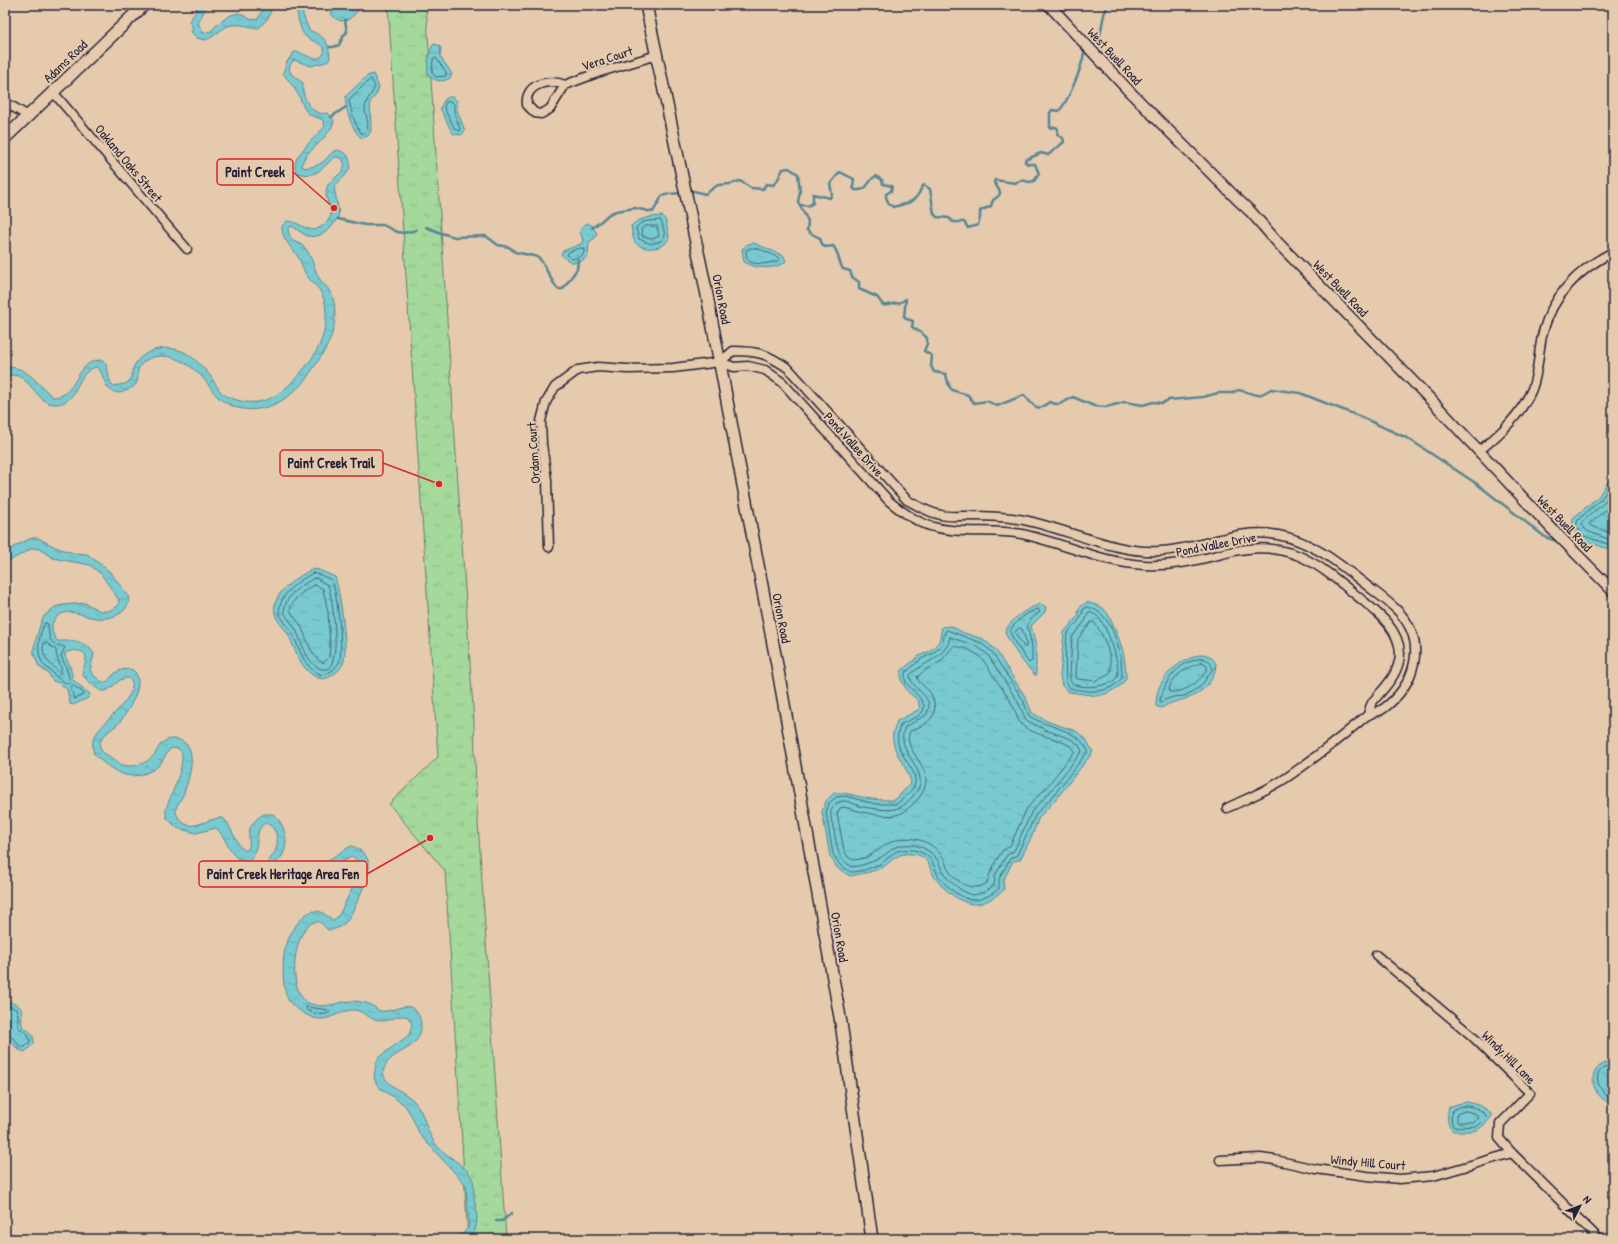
<svg xmlns="http://www.w3.org/2000/svg" width="1618" height="1244" viewBox="0 0 1618 1244" font-family="'Patrick Hand',sans-serif">
<style>
.park{fill:url(#park-tufts);stroke:#647e6c}
.water{fill:url(#water-ripples);stroke:#568794}
.lines{fill:none;stroke-linecap:round;stroke-linejoin:round}
.shore{stroke:#446577;stroke-width:1}
.stream{stroke:#568794;stroke-width:2.5}
.minor-casing{stroke:#22223b;stroke-width:11}
.tertiary-casing{stroke:#22223b;stroke-width:13}
.secondary-casing{stroke:#22223b;stroke-width:14}
.minor{stroke:#e6caad;stroke-width:8}
.tertiary{stroke:#e6caad;stroke-width:10}
.secondary{stroke:#e6caad;stroke-width:11}
.labels{text-anchor:middle;dominant-baseline:central;stroke-width:4;stroke-linejoin:round;paint-order:stroke}
.street-label{font-size:13px;fill:#22223b;stroke:#e6caad}
.leader{fill:none;stroke:#d62828;stroke-width:1.5}
.callout-dot{fill:#d62828;stroke:#e6caad;stroke-width:1.5}
.callout{fill:#e6caad;stroke:#d62828;stroke-width:1.5}
.callout-label{font-size:14px;text-anchor:middle;font-weight:bold;fill:#22223b}
</style>
<defs>
<pattern id="park-tufts" width="24" height="20" patternUnits="userSpaceOnUse"><rect width="24" height="20" fill="#a5d99c"/><path d="M3 7l-1-3M5 7V3M7 7l1-3M15 17l-1-3M17 17v-4M19 17l1-3" fill="none" stroke="#8eba87"/></pattern>
<pattern id="water-ripples" width="26" height="14" patternUnits="userSpaceOnUse"><rect width="26" height="14" fill="#78cad0"/><path d="M2 4q2-2 4 0t4 0M15 11q2-2 4 0t4 0" fill="none" stroke="#68adb4"/></pattern>
</defs>
<rect width="100%" height="100%" fill="#e6caad"/>
<filter id="ink" filterUnits="userSpaceOnUse"><feTurbulence type="fractalNoise" baseFrequency=".025" numOctaves="2"/><feDisplacementMap in="SourceGraphic" scale="8" xChannelSelector="R" yChannelSelector="G"/><feConvolveMatrix kernelMatrix="1 2 1 2 8 2 1 2 1" color-interpolation-filters="sRGB"/></filter>
<g filter="url(#ink)">
<polygon class="park" points="388,5 426,5 474,723 476,793 506,1239 468,1239 445,871 389,804 438,757"/>
<g class="water">
<path d="M198 5H207L198 23 203 33 211 31 220 22 231 15 239 13 252 20 258 19 265 5H273L268 18 259 28C248 27 234 21 224 28 218 32 212 39 204 40L197 38 191 32 193 28 189 21 195 13Z"/>
<path d="M297 5H303V15L309 30C325 37 329 41 330 59L326 62 311 66 294 60C283 71 294 76 303 83 301 94 308 109 319 113 322 114 325 113 328 113L333 119 334 122C332 128 327 134 323 139 317 146 301 156 302 167 309 169 321 165 326 159 334 151 335 146 347 155 357 170 341 178 334 187L339 214C335 226 322 239 308 236 302 234 297 229 292 226L288 229C289 243 299 241 305 248 312 256 314 269 319 278 322 283 328 287 330 292 334 298 335 307 335 313 336 337 321 357 308 376 288 404 250 423 219 398 213 393 209 385 204 379 195 368 177 356 163 356 153 356 142 359 138 370 137 375 139 379 136 384 132 389 125 391 120 393 104 392 105 379 100 370L96 367C74 372 80 405 54 404 34 403 30 369 5 376V368C25 363 39 386 53 397 77 398 75 361 100 360 112 364 105 377 113 386L125 384 130 381C132 376 132 371 134 366 144 347 172 343 189 355 196 360 202 366 207 372 212 377 218 390 223 394 227 397 232 398 237 400 259 407 277 398 293 381 311 362 324 345 326 319 326 310 326 302 322 295 319 287 312 283 307 276 303 271 302 263 298 257 292 247 281 239 282 226L287 221C298 221 304 230 315 230 347 214 319 204 328 185 333 176 349 173 343 160L338 157H335C322 167 317 179 298 173 285 160 318 136 325 126L322 119C300 114 306 106 296 91 292 84 287 79 283 73L287 62 294 52C304 51 310 62 321 57 332 46 313 42 306 37 300 32 296 12 297 5Z"/>
<path d="M330 5H359V10L348 20 341 21C332 18 331 14 330 5Z"/>
<path d="M434 44 438 45 441 48 440 56 452 74 450 78C441 83 435 81 428 75 427 66 428 51 434 44Z"/>
<path d="M373 74 379 87 376 95 370 102 371 131 368 136 362 138C353 133 344 107 346 96L367 76Z"/>
<polygon points="449,97 453,97 457,101 457,110 465,131 461,135 454,134 452,132 440,108 445,99"/>
<path d="M662 216C666 219 666 222 667 227 667 230 669 233 669 236 668 250 642 252 635 242 632 237 632 231 631 226 640 217 650 217 662 216Z"/>
<path d="M587 223 592 225 597 234 594 239 589 242 588 255C580 266 569 264 561 254L563 251 581 244 583 240 580 232 582 227Z"/>
<path d="M754 243 784 256 786 261C778 270 754 269 744 262L742 249 748 244Z"/>
<polygon points="1613,478 1613,551 1581,539 1572,528 1573,518 1598,497 1609,480"/>
<path d="M32 538H38L55 547 73 553 87 554 109 571 128 595C132 613 111 620 96 618 80 616 63 603 52 624V632L57 641H76L88 646 94 654 90 670 94 676 102 682H107C111 677 115 672 121 670 126 669 132 668 135 672 145 685 128 711 120 722 114 728 98 737 100 747 101 753 109 756 113 758 117 761 120 764 124 765 132 768 146 764 152 757 156 754 157 749 160 745 168 736 183 737 189 748 195 760 188 783 183 795 181 800 177 804 176 809 175 815 181 823 188 825 200 827 211 817 223 818L227 822 240 847 246 851C252 845 248 839 249 832 250 824 258 817 264 814H273C285 824 290 842 282 856 279 860 276 862 274 867L275 871 278 874 294 869 312 870 351 846C360 848 369 856 369 866 370 875 352 916 345 923 340 927 335 930 328 930 325 928 323 923 319 922 296 917 284 988 307 1002 322 1011 338 1001 354 1001 359 1002 365 1002 369 1004 375 1006 378 1013 385 1011 397 1010 410 1000 418 1014 421 1019 421 1024 421 1029 417 1054 387 1049 383 1073 386 1086 405 1092 414 1101 425 1113 425 1129 434 1142 444 1157 466 1163 473 1180 475 1188 473 1197 475 1204 478 1218 478 1228 470 1239H452L464 1233 469 1226 466 1185 420 1135 411 1115 405 1105 381 1089 377 1084 374 1078 376 1063 379 1057 409 1035 412 1024 408 1017C399 1013 391 1021 382 1021 371 1022 362 1008 351 1010 333 1013 325 1026 305 1014 300 1011 292 1006 289 1001 282 991 282 961 285 950 287 938 301 911 315 911 322 910 327 917 334 920L339 915 359 875C362 867 360 862 353 857H351C339 863 328 871 316 877 312 879 277 882 273 881 268 880 266 878 263 874 266 860 272 860 276 849 280 839 275 825 265 823 262 825 261 827 259 830 256 839 257 874 236 857 228 850 225 836 216 828L196 833 177 828 167 818C166 814 165 810 167 806 169 799 198 740 170 749 165 754 163 762 157 767 154 770 150 771 146 773 125 782 109 768 94 754 93 750 92 745 93 741 97 724 136 701 132 682L128 678C113 678 110 701 94 686 89 682 85 679 82 674 83 668 86 663 86 658 86 648 70 650 65 653V656L70 666 73 680 90 694 88 698 73 705 70 704 67 689 59 683 53 681 48 673 39 667 34 654V647L40 625 44 616 55 607 63 605 85 603 100 611H109L118 606 119 600 101 574 90 565 53 558 39 549 33 548 5 563V553L17 545Z"/>
<path d="M312 569 319 570 335 577C340 592 349 650 343 664 339 671 334 675 327 678 320 681 311 675 306 669 297 659 294 646 288 634 284 627 276 621 275 613 271 592 297 578 312 569Z"/>
<path d="M1087 602C1092 604 1099 605 1104 609 1108 613 1111 620 1113 625 1122 644 1126 658 1126 679L1120 686 1108 693 1098 696 1069 692 1062 686 1060 676 1064 632 1078 616 1079 608Z"/>
<path d="M1041 604 1046 607 1045 612 1031 626 1036 646V676C1023 664 1013 648 1005 633 1009 619 1028 608 1041 604Z"/>
<path d="M951 626 964 633 983 639 995 649 1026 698 1032 713 1049 722 1076 731 1086 739 1093 752 1056 799 1039 817 1032 836 1020 860 1013 861 1003 881 1004 890C996 896 984 905 973 904 960 903 944 890 936 879 928 869 930 855 912 854 897 852 894 860 883 867 873 872 861 874 850 876L837 868 830 856 822 812 826 801 834 793C846 792 851 795 862 797 873 800 884 800 895 800L911 783C908 766 890 751 893 733 894 729 896 725 897 721L920 709 918 700 908 692 901 680V671L919 656 931 650 939 642 942 627Z"/>
<path d="M1203 654 1210 656 1216 663C1216 680 1201 695 1185 699 1176 702 1170 702 1162 708L1156 706C1155 678 1178 660 1203 654Z"/>
<path d="M5 1000C25 1008 21 1005 22 1026 30 1033 33 1030 34 1043L25 1052 19 1050 5 1036Z"/>
<path d="M1613 1061V1105C1607 1102 1599 1097 1596 1091 1588 1075 1597 1063 1613 1061Z"/>
<path d="M1468 1102C1476 1104 1489 1108 1492 1116 1478 1134 1474 1131 1453 1131 1446 1124 1447 1116 1449 1107L1457 1104Z"/>
</g>
<g class="lines">
<g class="shore">
<polygon points="436,58 446,72 446,76 436,77 432,73 433,59"/>
<path d="M371 79 375 87C371 96 365 100 365 110 366 118 372 129 362 134 355 126 351 111 349 100Z"/>
<polygon points="449,101 454,104 454,112 460,129 459,131 455,129 444,108 445,104"/>
<path d="M660 220 662 223 665 235 661 241 651 244 639 239 636 228C641 220 651 221 660 220Z"/>
<polygon points="646,226 657,226 659,236 652,239 643,237 641,230"/>
<polygon points="581,248 584,249 584,253 580,257 572,259 567,255 569,252"/>
<path d="M750 248C759 247 771 254 779 258L780 260C773 263 756 266 749 261 746 259 747 255 746 251Z"/>
<polyline points="1613,482 1601,499 1578,520 1576,526 1584,536 1613,546"/>
<polyline points="1613,490 1604,503 1582,522 1581,525 1587,531 1613,541"/>
<polyline points="1613,501 1608,508 1589,524 1591,526 1613,534"/>
<path d="M313 573 318 574 332 580C337 593 344 651 339 662 336 668 333 670 328 673 324 675 320 675 316 672 301 663 299 645 291 631 287 625 282 619 279 613 280 593 297 582 313 573Z"/>
<path d="M315 578 328 585C332 595 346 681 319 668 306 662 302 642 296 630 292 623 287 618 284 612 285 595 301 585 315 578Z"/>
<path d="M315 585 323 589 328 612 330 647 329 658 323 663C310 656 307 638 301 626 298 621 293 616 290 610 293 598 304 590 315 585Z"/>
<path d="M1088 607C1114 613 1122 654 1122 678 1112 691 1096 693 1080 690 1075 689 1070 689 1067 684 1064 680 1066 641 1067 635 1070 626 1080 625 1083 610Z"/>
<path d="M1038 609 1040 612 1031 619 1027 625 1032 646V661L1029 663 1015 643 1010 632C1012 623 1029 611 1038 609Z"/>
<path d="M1089 612C1092 613 1095 614 1097 616 1106 623 1122 666 1117 677 1112 687 1082 689 1073 684 1070 682 1070 679 1070 676L1072 637 1085 621Z"/>
<path d="M1092 622H1094C1103 633 1114 660 1110 674L1096 681 1077 679 1076 675 1078 639Z"/>
<path d="M45 623 48 624C48 632 49 644 58 645 61 646 63 646 65 647L61 656 66 667 70 681 68 684C61 681 56 677 51 671 48 668 44 666 42 662 36 652 39 633 45 623Z"/>
<polygon points="1019,628 1022,629 1026,641 1026,647 1024,647 1015,633"/>
<path d="M947 630 981 643 992 652 1023 700 1029 716C1050 729 1077 728 1088 751L1053 796 1036 814 1017 855 1010 859 999 879V889C992 894 983 900 974 900 962 900 946 886 939 877 934 869 934 859 924 854 917 849 902 848 895 852 890 856 885 861 880 864 871 868 860 872 851 872L840 865 833 854 826 813 829 803 836 797 845 796 876 804H896C901 801 915 789 915 783 917 763 888 753 901 724 907 721 920 717 923 711 929 700 907 689 905 679 905 679 905 673 905 673L921 659 933 653 942 645 945 632Z"/>
<path d="M950 637 978 647 988 655 1018 702 1026 720 1046 730 1071 739 1079 745 1082 751 1049 793 1032 811 1014 851 1006 856 995 876 994 886C989 890 981 894 974 895 965 895 947 880 943 872 941 869 940 865 938 861 933 853 923 846 913 845 894 843 892 851 878 859 870 863 860 866 852 867 838 858 838 851 835 836 834 829 830 819 831 812 832 806 838 801 844 801 849 801 854 804 859 806 868 808 889 812 898 808 905 806 916 794 919 787 927 769 894 750 905 727L926 715C938 697 910 690 910 675 920 664 939 660 947 646 949 643 949 640 950 637Z"/>
<path d="M44 643H47L56 650C56 660 63 667 61 673H59C51 663 40 658 44 643Z"/>
<path d="M954 646C981 651 983 660 997 681 1002 689 1008 696 1012 704 1016 710 1016 718 1021 724 1033 737 1067 738 1075 751L1045 789 1027 808 1010 846 1002 851 996 861 989 876 987 883C973 893 958 883 949 871 946 867 946 863 944 859 941 854 935 847 929 844 919 838 902 836 891 842 877 849 871 859 853 860L848 857 844 850 837 814 840 808 844 807C858 811 888 820 902 813 905 812 908 808 911 806 950 771 899 755 910 731 922 726 938 720 934 703 933 699 932 694 929 691 925 686 919 684 917 677L927 669 940 662Z"/>
<path d="M1202 658C1209 660 1212 663 1212 670L1201 686 1193 691 1184 696 1173 697 1160 702V700C1168 676 1176 664 1202 658Z"/>
<path d="M1202 663 1207 666V669C1199 683 1185 693 1169 692 1169 677 1188 666 1202 663Z"/>
<polygon points="72,686 74,686 84,693 84,695 74,699 71,688"/>
<polyline points="5,1004 16,1009 18,1015 18,1027 28,1034 30,1042 25,1047 21,1047 9,1034 5,1033"/>
<path d="M308 1007 328 1010 330 1012C322 1017 314 1014 307 1010L306 1008Z"/>
<path d="M1613 1065C1587 1069 1598 1091 1613 1101"/>
<path d="M1468 1106 1478 1109 1486 1115V1117L1477 1126 1454 1127C1450 1122 1451 1116 1453 1110L1459 1107Z"/>
<polygon points="1467,1111 1476,1114 1479,1118 1473,1122 1457,1122 1457,1114"/>
</g>
<g class="stream">
<path d="M1095 44 1098 42C1103 31 1101 15 1108 5"/>
<polyline points="329,47 333,47 339,45 344,35 347,32 345,20"/>
<polyline points="331,117 346,107"/>
<path d="M689 192 694 191 705 194 718 185 730 184 740 181 751 188 763 189 766 184 773 185 777 181 783 169 789 168 798 174 800 192 798 202 808 221 807 230 810 233 820 238 822 244 825 247 833 246C839 252 838 262 843 269L850 271 852 277 859 282V289L877 297 883 305C890 306 892 303 899 303L906 299 904 316 907 319 913 321 912 327C918 331 923 333 927 338V344L924 351 932 356 931 366 934 372 946 374C950 394 951 389 968 395L974 403 987 401 997 406 1024 395C1029 400 1036 412 1044 406 1046 405 1047 403 1049 402 1062 407 1062 402 1073 397L1094 406 1106 407 1125 402 1143 405 1153 402 1162 403 1169 400 1203 397 1218 393H1232L1238 390C1257 393 1253 400 1271 389L1300 393 1361 417 1409 439 1477 484 1545 537 1559 542"/>
<path d="M801 205 808 206 813 203V194L830 198 832 194 830 184 840 172 854 179 853 187 855 190C870 191 866 181 876 176L882 180 883 184 892 186 891 191 886 194V197L889 204 893 207C903 204 913 204 919 193 921 190 920 188 924 185L930 189 934 214 937 217 949 218 953 222H964L968 228 978 225 980 218V211L991 206 993 200C1005 193 999 191 994 182L995 180 1015 183 1022 180 1029 182 1034 181 1039 174 1035 164H1028L1025 162V160L1041 153 1048 155 1064 142 1063 138 1057 135 1058 129 1056 127 1050 128V113L1052 110 1059 111C1069 100 1082 67 1084 53"/>
<polyline points="338,219 365,225 383,225 397,232 404,233 416,230"/>
<path d="M426 227 441 233 455 237 486 236 498 245 509 247 515 252 538 257C543 260 551 282 558 289H563L577 269 578 260"/>
<polyline points="592,228 600,222 609,214 616,211 634,208 653,212 662,196 669,194 682,193"/>
<polyline points="1567,534 1574,528"/>
<polyline points="496,1221 502,1221 512,1213"/>
</g>
<g class="minor-casing">
<g id="minor">
<path d="M565 85C549 78 524 84 527 105L535 113 541 114 550 109 565 85 597 73 657 55"/>
<polyline points="53,92 187,249"/>
<polyline points="5,102 28,116"/>
<path d="M720 362 733 351C759 351 767 354 788 368L907 500C918 506 929 513 941 515 949 517 958 516 966 516 985 516 1005 516 1024 520 1067 529 1117 554 1160 551 1201 549 1238 527 1278 535 1316 542 1344 568 1374 591 1382 597 1391 604 1399 612 1428 644 1415 685 1383 709 1379 712 1373 712 1368 715 1365 717 1361 720 1358 723 1335 742 1311 761 1286 778 1268 790 1246 799 1227 808"/>
<path d="M1479 451C1500 434 1521 415 1532 389 1539 371 1538 351 1543 332 1553 295 1579 269 1613 252"/>
<path d="M549 547 547 480 542 444 541 421 546 402 555 387 578 370 598 367 627 369 673 368 720 362 734 367 748 366 765 370 782 382 889 501C901 511 914 521 930 526 960 535 992 528 1022 534 1063 543 1103 563 1144 565 1174 567 1201 559 1230 552 1290 538 1318 564 1362 600 1379 614 1399 629 1400 653 1400 669 1390 682 1380 693 1378 696 1374 699 1372 703 1370 706 1369 711 1368 715"/>
<polyline points="1376,955 1471,1035 1530,1093 1500,1124 1499,1138 1512,1153 1599,1239"/>
<polyline points="1220,1160 1260,1158 1275,1160 1316,1169 1367,1176 1400,1179 1433,1176 1512,1153"/>
</g>
</g>
<g class="tertiary-casing">
<polyline id="tertiary" points="1049,5 1130,92 1238,200 1251,212 1279,244 1433,402 1552,529 1613,591"/>
</g>
<g class="secondary-casing">
<g id="secondary">
<polyline points="646,5 706,290 777,665 841,1023 872,1239"/>
<polyline points="5,138 144,5"/>
</g>
</g>
<use href="#minor" class="minor"/>
<use href="#tertiary" class="tertiary"/>
<use href="#secondary" class="secondary"/>
</g>
</g>
<g class="labels">
<g class="street-label">
<text transform="translate(1115 56) rotate(47)">West Buell Road</text>
<text transform="translate(607 58) rotate(-18)">Vera Court</text>
<text transform="translate(65 61) rotate(-44)">Adams Road</text>
<text transform="translate(129 163) rotate(50)">Oakland Oaks Street</text>
<text transform="translate(1341 288) rotate(46)">West Buell Road</text>
<text transform="translate(722 299) rotate(79)">Orion Road</text>
<text transform="translate(854 444) rotate(48)">Pond Vallee Drive</text>
<text transform="translate(533 453) rotate(-94)">Ordam Court</text>
<text transform="translate(1565 523) rotate(46)">West Buell Road</text>
<text transform="translate(1216 544) rotate(-11)">Pond Vallee Drive</text>
<text transform="translate(782 618) rotate(79)">Orion Road</text>
<text transform="translate(840 937) rotate(80)">Orion Road</text>
<text transform="translate(1509 1057) rotate(45)">Windy Hill Lane</text>
<text transform="translate(1368 1162) rotate(5)">Windy Hill Court</text>
</g>
</g>
<path class="leader" d="M334 208L293 172M439 484L383 463M430 838L367 874"/>
<g class="callout-dot">
<circle cx="334" cy="208" r="4"/>
<circle cx="439" cy="484" r="4"/>
<circle cx="430" cy="838" r="4"/>
</g>
<g class="callout">
<rect x="217" y="159" width="76" height="26" rx="4"/>
<rect x="280" y="450" width="103" height="26" rx="4"/>
<rect x="199" y="861" width="168" height="26" rx="4"/>
</g>
<g class="callout-label">
<text x="255" y="177">Paint Creek</text>
<text x="331" y="468">Paint Creek Trail</text>
<text x="283" y="879">Paint Creek Heritage Area Fen</text>
</g>
<rect width="1618" height="1244" fill="none" stroke="#e6caad" stroke-width="20"/>
<rect x="10" y="10" width="1598" height="1224" fill="none" stroke="#22223b" stroke-width="1.5" filter="url(#ink)"/>
<g transform="translate(1580 1206) rotate(48)" stroke="#e6caad" stroke-width="3" paint-order="stroke">
<path d="M0-3L7 15L0 10L-7 15Z" fill="#22223b"/>
<text y="-6" font-size="11" font-weight="bold" text-anchor="middle" fill="#22223b">N</text>
</g>
</svg>
